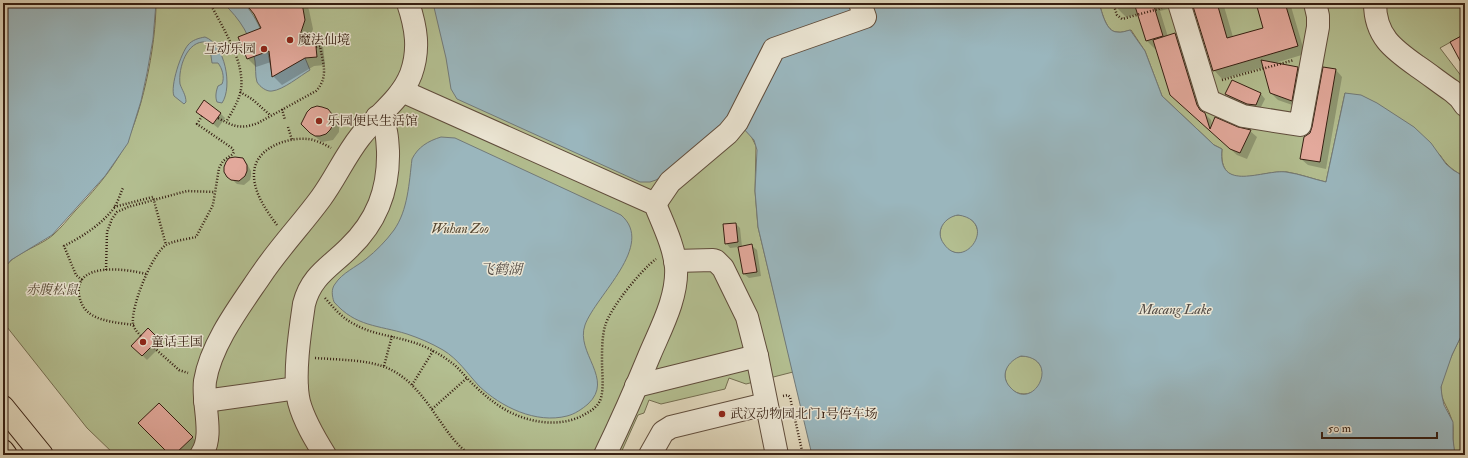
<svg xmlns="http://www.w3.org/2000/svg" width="1468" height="458" viewBox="0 0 1468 458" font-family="'IM FELL Double Pica','Noto Serif SC',serif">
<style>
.green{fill:#b3be90;stroke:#746e51}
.water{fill:#9ab6bd;stroke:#727a79;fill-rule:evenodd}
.shadow{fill:#0003}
.building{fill:#e3a99c;stroke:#361f12}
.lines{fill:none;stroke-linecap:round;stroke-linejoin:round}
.minor-casing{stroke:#604d3c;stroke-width:24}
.highway-casing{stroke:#361f12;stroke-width:24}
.path{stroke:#361f12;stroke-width:2.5;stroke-dasharray:1 2;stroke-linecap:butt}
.minor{stroke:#ebe5d3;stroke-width:22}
.highway{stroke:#e0d7bc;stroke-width:22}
.poi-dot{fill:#8f2418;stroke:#ebe5d3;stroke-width:1.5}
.labels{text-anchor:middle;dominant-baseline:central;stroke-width:3;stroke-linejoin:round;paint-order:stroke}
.poi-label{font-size:13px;fill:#361f12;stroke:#ebe5d3;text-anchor:start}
.park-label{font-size:13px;font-style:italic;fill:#554732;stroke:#ebe5d3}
.water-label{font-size:14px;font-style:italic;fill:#544c45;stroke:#ebe5d3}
</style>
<rect width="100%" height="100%" fill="#e0d7bc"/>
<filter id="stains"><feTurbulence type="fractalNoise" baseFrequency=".005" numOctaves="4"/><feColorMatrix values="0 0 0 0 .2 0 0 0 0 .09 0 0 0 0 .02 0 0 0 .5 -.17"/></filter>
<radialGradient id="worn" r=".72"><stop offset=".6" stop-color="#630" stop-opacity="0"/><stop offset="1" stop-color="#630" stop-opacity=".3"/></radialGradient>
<g class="green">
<path d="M156 3H918L743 127 751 136 756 146 755 191 758 227 793 372 746 384 729 378 725 389 661 404 649 400 644 413 638 415 620 455H115L87 428 3 322V270C11 254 39 247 53 235 61 228 68 219 75 211 91 194 107 176 119 156 142 120 156 45 156 3Z"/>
<path d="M1099 3H1465V34L1440 48 1465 81V177C1454 171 1447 166 1440 155L1345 93 1326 182C1313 179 1300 174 1287 172 1263 169 1218 195 1222 149L1214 145 1162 96 1145 51 1131 30C1127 31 1121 33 1117 32 1106 32 1102 12 1099 3Z"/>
<circle cx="959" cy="234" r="19"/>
<path d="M1465 328V455H1455C1454 450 1453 445 1453 439 1453 430 1454 424 1450 415 1447 406 1441 400 1441 389 1440 376 1459 341 1465 328Z"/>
<circle cx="1024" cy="375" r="19"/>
</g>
<g class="water">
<polygon points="3,3 156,3 153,39 147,73 141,101 128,143 105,176 52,235 11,260 3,270"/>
<path d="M223 3H244C263 25 268 48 272 75L305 58 310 70C300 76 283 90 272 91 267 92 260 87 257 82 255 76 256 67 255 61 252 37 240 19 223 3Z"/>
<path d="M433 3H1099C1102 12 1106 32 1117 32 1121 33 1126 31 1130 30L1145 51 1162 96 1214 145 1222 149C1217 194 1264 169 1286 172 1300 174 1313 179 1326 182L1345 93 1361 95 1377 103 1414 127 1431 143 1446 164 1453 170 1465 177V328L1452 355 1441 387 1442 396 1444 405 1453 422V439L1455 455H812L758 227 755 191 757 150 754 140 742 127 656 180 650 182H640L457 99 451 89 446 58ZM958 215C1000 221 964 273 944 244 934 231 945 217 958 215ZM1021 356C1063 358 1033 414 1010 387 999 375 1008 361 1021 356Z"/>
<path d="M205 37C225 44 233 87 222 103L217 102C215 97 216 91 218 86L222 84C225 77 222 68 218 63H212L210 49 206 42C187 40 178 68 180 84 182 90 186 95 186 102L184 104 174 96C170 86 181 53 188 45 192 40 199 38 205 37Z"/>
<path d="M441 137 455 138 621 215C656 245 596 295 585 325 575 353 615 379 588 404 582 409 575 414 567 416 536 424 501 407 479 386 467 373 458 359 443 350 431 343 419 338 407 334 378 325 356 327 334 302 332 296 331 289 335 284 342 273 356 267 366 259 376 251 386 241 394 230 408 210 409 183 412 159 418 147 428 141 441 137Z"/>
</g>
<g class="shadow">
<polygon points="245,3 306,3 309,10 313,29 310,38 315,38 323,46 325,65 314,66 282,85 273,76 271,62 256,67 248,59 240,37 263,28 255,14"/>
<polygon points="1116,3 1178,3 1176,7 1160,11 1168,37 1175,34 1181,41 1203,112 1211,120 1212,125 1250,131 1257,137 1247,159 1237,155 1178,102 1157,49 1155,49 1147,41 1138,14 1126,17 1118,9"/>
<polygon points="1193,3 1223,3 1233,37 1264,28 1257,3 1290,3 1305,54 1275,63 1298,68 1304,74 1298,107 1278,100 1271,93 1264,67 1222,79 1214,70"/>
<polygon points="1336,70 1342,77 1326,169 1308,165 1301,159"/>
<polygon points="1232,81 1261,94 1265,99 1260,109 1252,108 1231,99 1226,94"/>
<polygon points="327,110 334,117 339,125 339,132 333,140 322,142 318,139 302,124"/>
<polygon points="198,112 220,113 225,118 218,128"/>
<polygon points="243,159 247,164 251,171 251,176 250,180 244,185 237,184 228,176"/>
<polygon points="736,224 740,228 742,247 752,246 757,250 761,276 749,278 744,274 739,247 730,248 726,243"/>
<polygon points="148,330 163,344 147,360 133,346"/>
<polygon points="159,404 199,444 187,455 172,455"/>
</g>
<g class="building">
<polygon points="245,3 302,3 305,20 299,38 315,37 317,57 305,58 272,77 269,51 247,59 238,37 261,28 254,14"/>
<polygon points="1134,3 1153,3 1163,36 1146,41"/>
<polygon points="1192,3 1217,3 1227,38 1263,28 1256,3 1285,3 1298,46 1213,71"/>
<polygon points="1175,33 1197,105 1200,110 1205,113 1210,129 1215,117 1238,127 1251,130 1240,153 1230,149 1170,95 1153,40"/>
<polygon points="1465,34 1465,70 1450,42"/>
<polygon points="1261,60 1298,67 1292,101 1270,93"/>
<polygon points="1323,67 1336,69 1320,162 1300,159 1304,137 1310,133 1312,127"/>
<polygon points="1232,80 1261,93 1256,105 1247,104 1225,94"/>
<polygon points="204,100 221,113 213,124 196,112"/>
<polygon points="317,106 322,107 328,109 332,114 333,119 333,125 330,130 326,134 320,136 315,136 310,133 301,124 307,112 311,108"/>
<polygon points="235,157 243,158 247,165 247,171 245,176 239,181 231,180 227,177 224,172 224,167 226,162 229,158"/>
<polygon points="736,223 738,242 725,244 723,224"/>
<polygon points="752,244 757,272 743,274 738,247"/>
<polygon points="148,328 159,339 142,356 131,346"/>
<polygon points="159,403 193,437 174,455 170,455 138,423"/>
</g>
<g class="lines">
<g class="minor-casing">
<g id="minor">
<polyline points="1179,3 1209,101 1243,116 1300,125 1318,27 1318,16 1315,3"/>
<path d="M1375 3C1375 36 1393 49 1417 66 1429 74 1440 83 1452 91L1460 98 1465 105"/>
<path d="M402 91 655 204C663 224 674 246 676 267 678 297 661 328 650 354 636 388 621 422 605 455"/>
<polyline points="655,204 670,182 728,133 737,122 774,49 865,17 860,3"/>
<polyline points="675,261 713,260 716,261 723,268 747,317 757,356 777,455"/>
<polyline points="636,386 757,356"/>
<polyline points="205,401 297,388"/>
<path d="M201 455C215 436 202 404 205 381 211 344 240 306 261 275 279 248 302 224 321 198 335 179 345 156 360 137 376 116 401 100 411 74 420 49 416 27 408 3"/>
<path d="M325 455C315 439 304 421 299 402 293 377 300 331 304 304 311 276 330 267 349 248 377 221 389 190 388 151 387 139 388 125 377 117"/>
<polyline points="650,455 663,432 671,427 766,404"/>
</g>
</g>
<g class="highway-casing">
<g id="highway">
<polyline points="3,407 42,455"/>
<polyline points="3,451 6,455"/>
</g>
</g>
<g class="path">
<path d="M210 3C222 27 245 61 241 89 239 101 232 112 226 122"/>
<polyline points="1113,3 1117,15 1122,19 1162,8"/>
<polyline points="1222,80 1294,60"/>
<polyline points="240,92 252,99 270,115"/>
<polyline points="282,109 285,120"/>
<path d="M218 118C233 126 240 130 258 123L316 91C329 77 323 63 320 46L316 47"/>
<polyline points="288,127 292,140"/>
<polyline points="114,207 153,197 166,245"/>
<path d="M277 225C266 210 253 192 254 173 255 148 287 137 308 139 316 140 324 144 331 148"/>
<polyline points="106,270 107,232 112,219 117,212 128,207 187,191 215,192"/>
<path d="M82 280 76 275 64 246C82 237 102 224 114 208 118 202 120 194 123 188"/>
<path d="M325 298C334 308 342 318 354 324 371 334 393 336 412 342 426 346 440 354 452 363 460 369 467 379 475 386 484 395 493 402 504 409 528 423 562 429 587 413 593 410 599 405 601 398 604 386 602 374 602 362 602 350 602 337 605 326 610 308 641 270 656 259"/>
<path d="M134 325C120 323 104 322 92 315 84 310 81 304 79 295 74 261 127 269 146 274"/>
<path d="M141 336C137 332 134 329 133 323 131 306 152 254 166 245 172 241 188 239 196 237L213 205 219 168 223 161 233 154 234 152 232 148 197 124 202 116"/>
<polyline points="152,346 179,370 188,373"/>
<path d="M315 358C377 362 398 359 435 414 446 429 455 445 471 455"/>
<polyline points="384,366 392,336"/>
<polyline points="412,385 433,351"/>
<polyline points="783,396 788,395 790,397 803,455"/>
<polyline points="432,409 467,378"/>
</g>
<use href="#minor" class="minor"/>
<use href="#highway" class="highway"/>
</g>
<g class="poi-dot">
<circle cx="290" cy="40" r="4"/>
<circle cx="264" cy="49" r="4"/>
<circle cx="319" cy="121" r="4"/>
<circle cx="143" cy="342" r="4"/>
<circle cx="722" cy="414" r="4"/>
</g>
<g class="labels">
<g class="poi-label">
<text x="298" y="40">魔法仙境</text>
<text x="256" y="49" text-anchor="end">互动乐园</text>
<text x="327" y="121">乐园便民生活馆</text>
<text x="151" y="342">童话王国</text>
<text x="730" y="414">武汉动物园北门1号停车场</text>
</g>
<g class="park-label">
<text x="460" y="229">Wuhan Zoo</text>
<text x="52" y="290">赤腹松鼠</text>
</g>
<g class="water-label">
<text x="501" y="269">飞鹤湖</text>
<text x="1175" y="309">Macang Lake</text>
</g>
</g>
<rect width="1468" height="458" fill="none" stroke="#e0d7bc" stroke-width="16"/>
<rect x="4" y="4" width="1460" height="450" fill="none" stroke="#361f12" stroke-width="2"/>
<rect x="8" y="8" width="1452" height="442" fill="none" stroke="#361f12"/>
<path d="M1322 432v6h115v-6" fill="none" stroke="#361f12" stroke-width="2"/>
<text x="1328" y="432" font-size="12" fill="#361f12" stroke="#ebe5d3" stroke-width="3" paint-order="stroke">50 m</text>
<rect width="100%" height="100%" filter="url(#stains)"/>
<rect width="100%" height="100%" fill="url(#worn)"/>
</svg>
